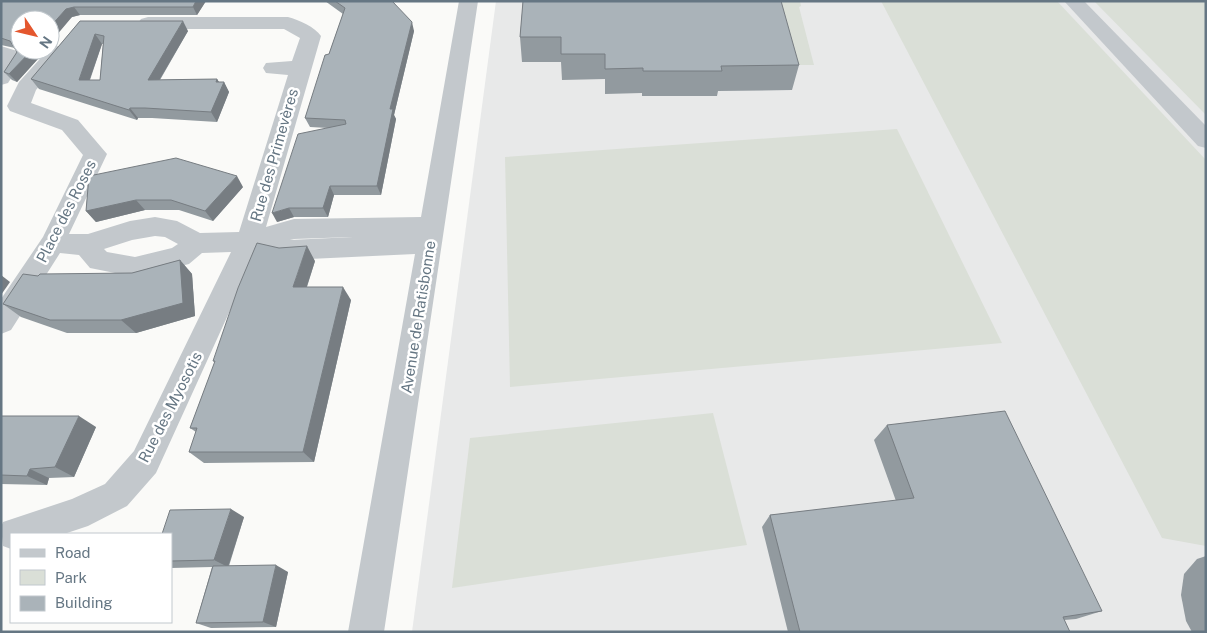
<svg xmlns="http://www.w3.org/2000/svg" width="1207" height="633" viewBox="0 0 1207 633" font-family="'Public Sans',sans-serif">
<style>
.built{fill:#e8e9e9}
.green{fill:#dadfd7}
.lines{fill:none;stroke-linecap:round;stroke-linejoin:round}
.minor{fill:#c3c8cc;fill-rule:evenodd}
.wall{fill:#929a9f;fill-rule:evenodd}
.shaded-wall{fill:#777d82}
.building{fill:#aab3b9;stroke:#777d82;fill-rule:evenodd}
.labels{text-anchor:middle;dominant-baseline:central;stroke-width:5;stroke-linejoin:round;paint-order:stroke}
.street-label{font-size:15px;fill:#657683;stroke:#fff}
</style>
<rect width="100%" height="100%" fill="#fafaf8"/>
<polygon class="built" points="496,1 1206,1 1206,632 412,632"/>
<g class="green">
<polygon points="773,1 800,1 801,6 799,7 814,65 793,65"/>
<polygon points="881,1 1057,1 1206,160 1206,546 1162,538"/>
<polygon points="1094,1 1206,1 1206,115"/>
<polygon points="897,129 1002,343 510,387 505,157"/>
<polygon points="713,413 747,545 452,588 470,438"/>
</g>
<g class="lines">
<g class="minor">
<path d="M459 1H478L384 632H348L415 254 288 260 263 254 258 249 156 473 127 506 88 526 64 534H11V549L3 546 1 527 3 522 72 499 105 484 134 451 231 252 202 253 189 264 135 277 90 268 79 255 60 253 11 330 1 334V299L43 237 83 155 62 130 10 111 7 106 19 82 48 50H50V47L57 46 64 48 67 52 36 90 31 103 78 120 107 154 69 234H88L130 221 155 217 177 221 200 233 239 232 288 75 266 73 263 68 266 63 292 61 300 38 284 29H148L141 27 138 23 141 19 148 17H288C299 20 315 27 321 36L266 227 294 219 421 217ZM155 236 165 237 178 244 172 248 135 257 107 252 104 249 132 240ZM353 237 290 240 294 239Z"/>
<polygon points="1064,1 1084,1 1206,126 1206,148 1198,146"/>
<polygon points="1,46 17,51 22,61 8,83 1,85"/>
</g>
</g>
<g class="wall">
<polygon points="1,1 206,1 197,15 80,15 72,17 20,50 46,50 17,82 12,80 4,72 17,52 15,48 1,45"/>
<polygon points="325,1 392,1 414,31 394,115 396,119 381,195 334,195 328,217 294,217 277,222 328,128 310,127 305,118 329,54 343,14"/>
<polygon points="523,1 799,65 792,90 718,91 717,96 642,96 642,93 605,94 605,79 562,80 561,62 522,62 520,37"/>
<path d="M80 21 188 31 160 80 217 79 219 82H224L229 92 217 122 152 118H138L137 120 39 89 31 79ZM102 44H103L100 80H90Z"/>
<polygon points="89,176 243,187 213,221 179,210 145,210 96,222 86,211"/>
<polygon points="180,260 192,274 195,316 136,333 67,333 21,317 3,304 38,276 132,273"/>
<polygon points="315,261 307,287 351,300 314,462 204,463 189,452 196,432 190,428 215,362 213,361"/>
<polygon points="1,416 96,427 74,477 49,478 47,485 1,484"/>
<polygon points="887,425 1102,611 1076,619 1064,620 1070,632 788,632 762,527 770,515 896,501 874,440"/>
<polygon points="244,517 229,566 288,572 276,627 211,628 196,623 212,567 171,568 171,534"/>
<polygon points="1206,556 1206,632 1192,632 1186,621 1181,595 1184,574 1197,559"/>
</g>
<g class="shaded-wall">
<polygon points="196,1 206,1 197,15 193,7"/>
<polygon points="74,7 80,15 72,17 50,43 50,27 66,9"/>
<polygon points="183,21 188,31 154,89 148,80"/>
<polygon points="412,22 414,31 394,115 396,119 381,195 377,186 390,109"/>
<polygon points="95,34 102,44 86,90 79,80"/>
<polygon points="32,50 46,50 17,82 9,74"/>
<polygon points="217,79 222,87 224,82 229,92 217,122 211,112"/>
<polygon points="130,108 138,118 137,120 129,110"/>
<polygon points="237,176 243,187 213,221 205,211"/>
<polygon points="330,186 334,195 328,217 323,208"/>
<polygon points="136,200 145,210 96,222 86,211"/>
<polygon points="289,208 294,217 277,222 272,213"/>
<polygon points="307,246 315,261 302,301 293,287"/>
<polygon points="180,260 192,274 195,316 136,333 121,320"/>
<polygon points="1,275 10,282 1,295"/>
<polygon points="343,287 351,300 314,462 303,452"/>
<polygon points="79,416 96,427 74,477 55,467"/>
<polygon points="30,469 49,478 47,485 27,476"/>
<polygon points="231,509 244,517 228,567 214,560"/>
<polygon points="276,565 288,572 276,627 263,622"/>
</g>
<g class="building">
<polygon points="1,1 196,1 193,7 74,7 66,9 50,27 50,20 20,20 20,50 32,50 9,74 4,72 17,52 10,41 1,38"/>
<polygon points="335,1 392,1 412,22 390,109 393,109 377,186 330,186 323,208 289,208 272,213 298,134 346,124 345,120 305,118 325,55 329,54 345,8"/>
<polygon points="523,1 781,1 799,65 721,66 722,71 643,71 643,68 605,69 605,54 561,54 561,37 520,37"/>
<path d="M80 21H183L148 80 217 79 216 82H224L211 112 145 108H130L129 110 31 79ZM95 34 104 36 100 80H79Z"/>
<polygon points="176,158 237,176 205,211 171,200 136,200 86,211 89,176"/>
<polygon points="257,243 279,248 307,246 293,287 343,287 303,452 189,452 197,428 190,428 215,361 213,361 238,288"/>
<polygon points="180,260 183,303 121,320 50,320 3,304 23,274 38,276 40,274 132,273"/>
<polygon points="1005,411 1102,611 1063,617 1070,632 800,632 770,515 914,498 887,425"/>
<polygon points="1,416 79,416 55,467 30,469 27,476 1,475"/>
<polygon points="231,509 214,560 171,561 171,534 162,534 170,510"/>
<polygon points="276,565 263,622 196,623 213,566"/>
</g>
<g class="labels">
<g class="street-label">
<text transform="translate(274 155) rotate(-74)">Rue des Primevères</text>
<text transform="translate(66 211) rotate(-63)">Place des Roses</text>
<text transform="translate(418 317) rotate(-81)">Avenue de Ratisbonne</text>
<text transform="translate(170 407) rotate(-63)">Rue des Myosotis</text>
</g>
</g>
<rect width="1207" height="633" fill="none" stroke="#657683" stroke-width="5"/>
<rect x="10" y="533" width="162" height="90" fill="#ffffff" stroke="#c1c8cd"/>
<rect x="20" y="549" width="25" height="8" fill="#c3c8cc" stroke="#c1c8cd"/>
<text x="55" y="558" font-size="15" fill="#657683">Road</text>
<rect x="20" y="570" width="25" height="15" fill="#dadfd7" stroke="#c1c8cd"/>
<text x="55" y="583" font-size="15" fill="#657683">Park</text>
<rect x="20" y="596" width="25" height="15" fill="#aab3b9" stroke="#c1c8cd"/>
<text x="55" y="608" font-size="15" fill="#657683">Building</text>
<g transform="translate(35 35) rotate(125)"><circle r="24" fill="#ffffff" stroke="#c1c8cd"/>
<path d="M0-4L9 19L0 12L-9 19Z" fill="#e4572e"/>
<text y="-8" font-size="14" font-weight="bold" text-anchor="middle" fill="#657683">N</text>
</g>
</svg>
